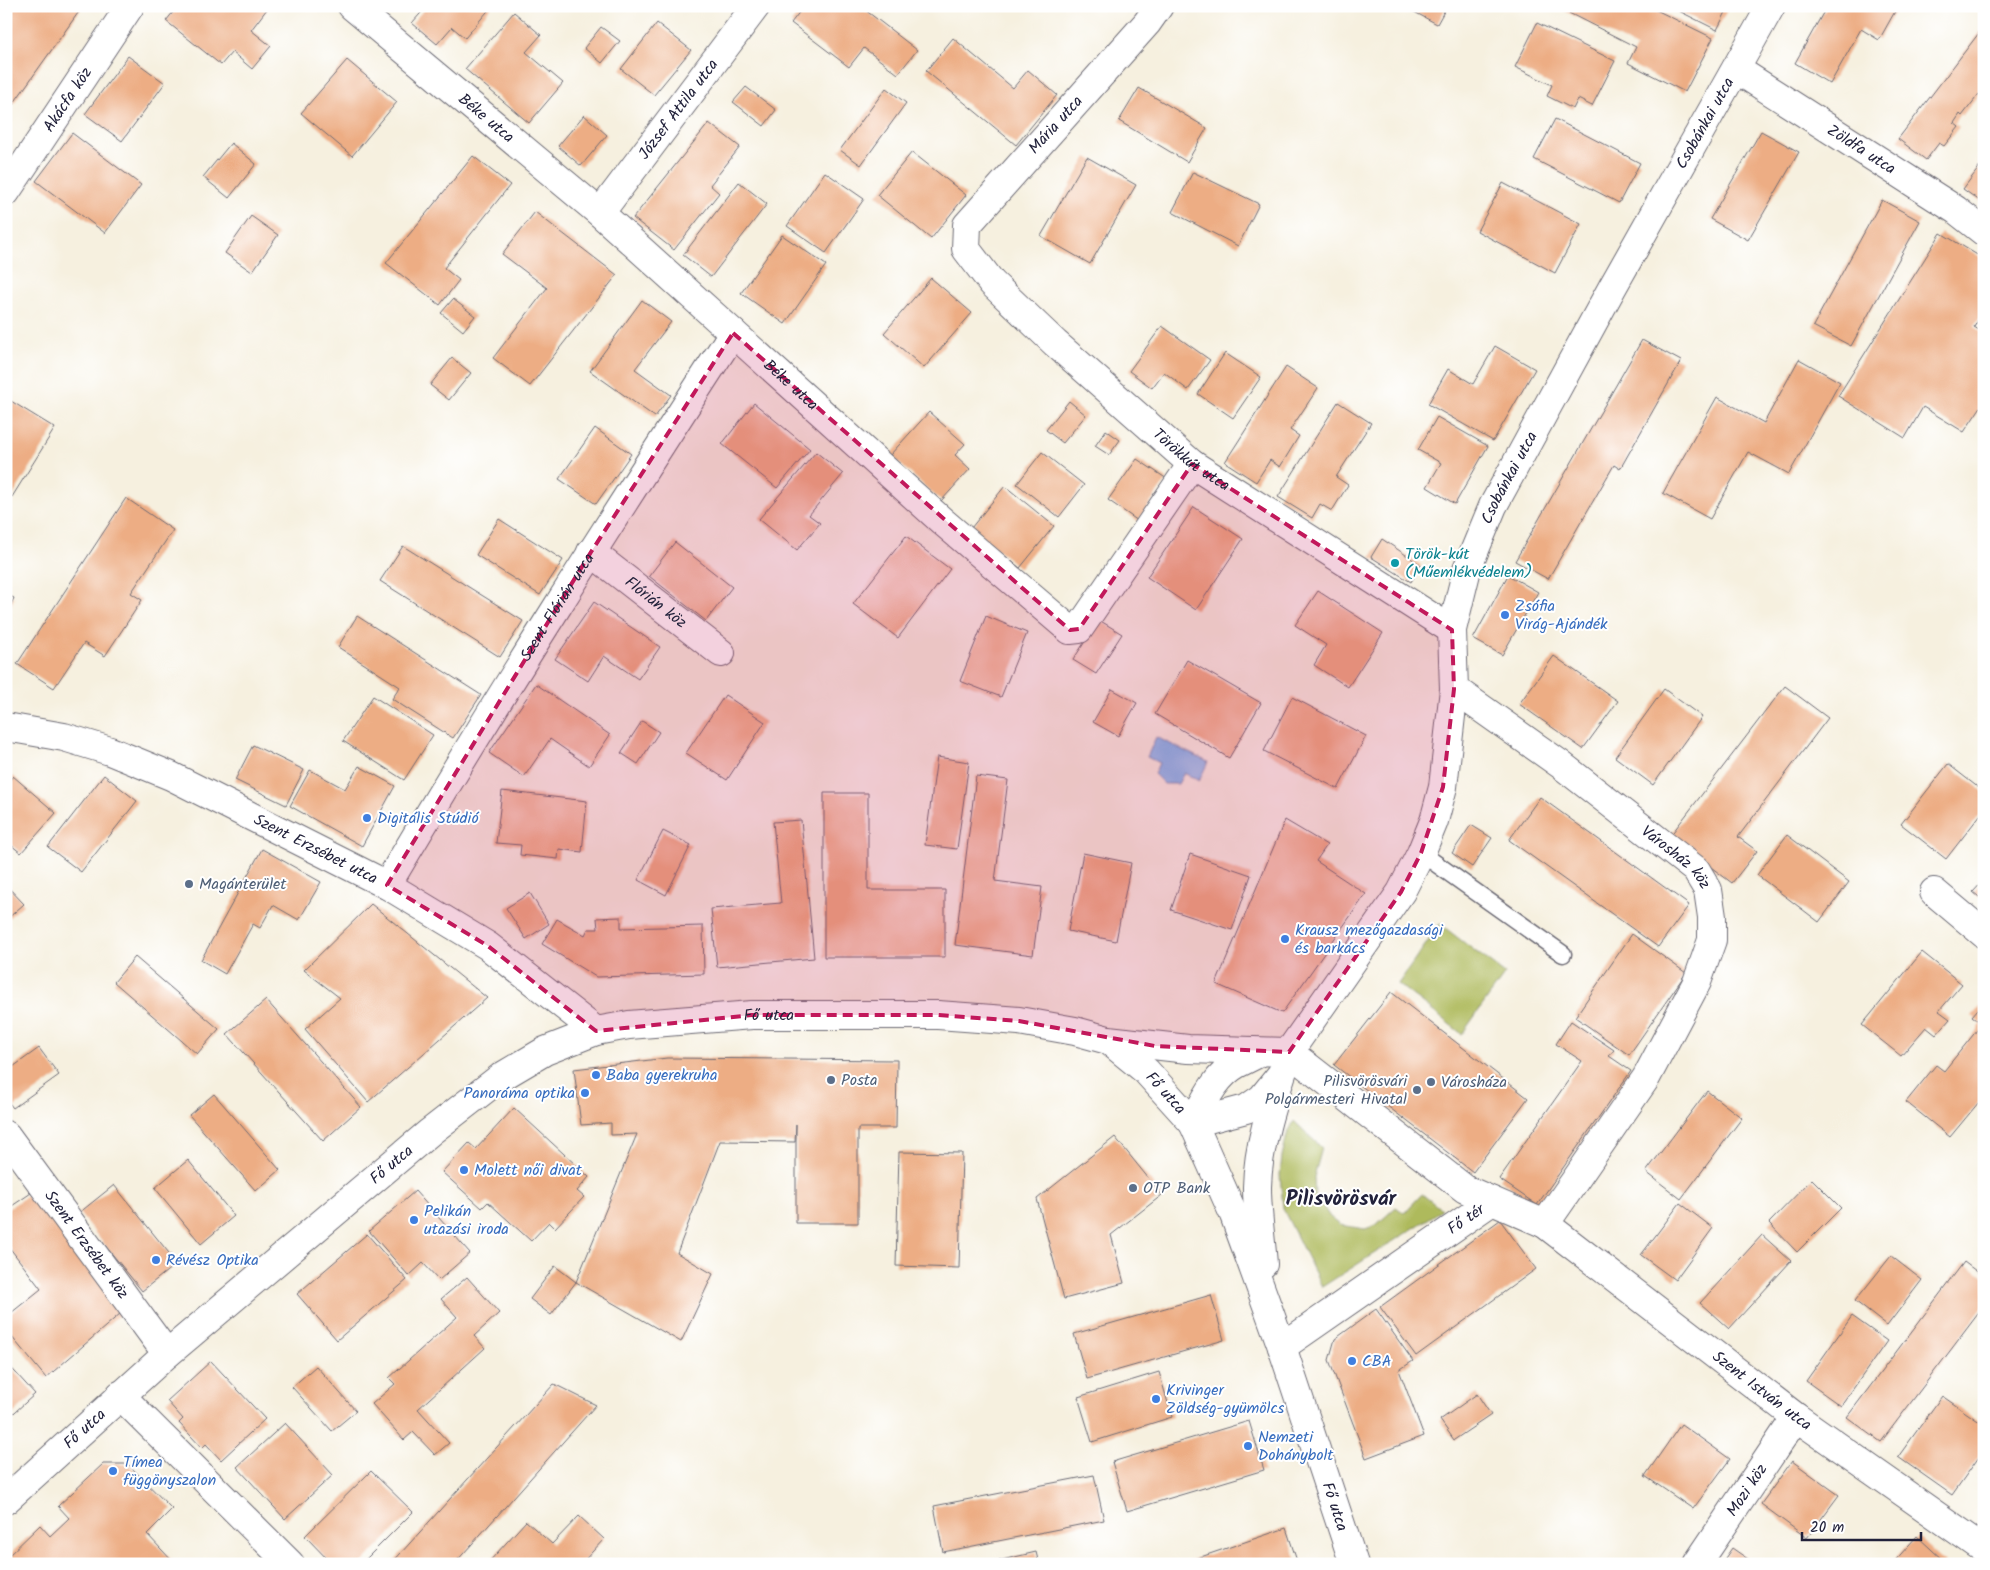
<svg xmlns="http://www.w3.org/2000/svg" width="1990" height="1570" viewBox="0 0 1990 1570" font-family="Kalam,sans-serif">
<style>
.green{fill:#aeba5c;stroke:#686e4c}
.water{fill:#7ab7ec;stroke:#4e6c94}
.building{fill:#edad84}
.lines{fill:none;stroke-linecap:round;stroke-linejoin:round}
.lane-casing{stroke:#6c6a74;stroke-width:19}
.street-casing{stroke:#6c6a74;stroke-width:30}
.secondary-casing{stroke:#6c6a74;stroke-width:30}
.primary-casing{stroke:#6c6a74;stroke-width:30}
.lane{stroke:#fff;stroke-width:16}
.street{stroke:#fff;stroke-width:28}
.secondary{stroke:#fff;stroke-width:28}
.primary{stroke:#fff;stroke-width:28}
.marked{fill:#c2185b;fill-opacity:0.2;stroke:#c2185b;stroke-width:4;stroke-dasharray:10 6;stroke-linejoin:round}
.culture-dot{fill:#0f9aa8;stroke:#fff;stroke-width:2}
.shop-dot{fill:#3f7fe0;stroke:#fff;stroke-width:2}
.service-dot{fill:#5c6f8a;stroke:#fff;stroke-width:2}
.labels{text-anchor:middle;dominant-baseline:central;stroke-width:4;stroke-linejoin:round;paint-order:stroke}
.street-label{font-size:16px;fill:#22223b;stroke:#fff}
.culture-label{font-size:16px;fill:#0d838f;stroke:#fff;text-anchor:start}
.shop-label{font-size:16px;fill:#366cbe;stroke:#fff;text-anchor:start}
.service-label{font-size:16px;fill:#4e5e75;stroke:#fff;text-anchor:start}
.district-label{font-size:21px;font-weight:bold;fill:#22223b;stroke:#fff}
</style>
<rect width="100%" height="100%" fill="#fff"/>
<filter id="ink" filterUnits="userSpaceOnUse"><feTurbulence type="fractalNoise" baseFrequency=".02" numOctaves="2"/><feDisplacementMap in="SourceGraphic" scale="10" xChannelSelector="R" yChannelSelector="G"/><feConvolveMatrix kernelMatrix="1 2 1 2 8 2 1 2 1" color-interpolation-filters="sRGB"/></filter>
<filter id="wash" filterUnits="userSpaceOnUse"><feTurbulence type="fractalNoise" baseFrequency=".0096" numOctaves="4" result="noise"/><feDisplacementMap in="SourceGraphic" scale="20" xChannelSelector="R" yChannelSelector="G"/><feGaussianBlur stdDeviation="1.12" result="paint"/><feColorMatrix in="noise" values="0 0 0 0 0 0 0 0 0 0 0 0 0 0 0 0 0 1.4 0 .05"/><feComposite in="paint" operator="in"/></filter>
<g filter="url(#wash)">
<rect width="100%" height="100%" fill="#f6f0df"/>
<g class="green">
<polygon points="1440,924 1505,974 1462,1034 1398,984"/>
<polygon points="1294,1121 1322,1148 1314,1177 1315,1195 1330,1217 1340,1225 1365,1229 1376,1225 1396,1207 1404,1213 1422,1194 1442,1210 1322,1287 1283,1209 1280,1175 1282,1156 1287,1135"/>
</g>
<polygon class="water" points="1156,737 1208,762 1199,781 1184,773 1178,784 1164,784 1154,774 1159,763 1147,757"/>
<g id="blocks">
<g class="building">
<polygon points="6,6 83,6 6,114"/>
<polygon points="178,6 263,6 267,9 251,30 271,46 252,69 232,52 221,65 166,21"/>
<polygon points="427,6 492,6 465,38 452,27 437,44 412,23"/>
<polygon points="804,6 860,6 917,50 898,74 864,48 849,67 791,23"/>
<polygon points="1403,6 1447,6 1437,24"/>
<polygon points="1562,6 1648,6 1713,38 1685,92 1628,63 1636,47 1561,9"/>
<polygon points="1669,6 1729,6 1717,30"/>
<polygon points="1827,6 1898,6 1879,40 1861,29 1830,84 1795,63"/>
<polygon points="514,12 541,35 526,52 563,83 529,123 465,69"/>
<polygon points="657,23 691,50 654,95 621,69"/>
<polygon points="1537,23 1615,61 1592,106 1578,99 1573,109 1547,96 1552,85 1515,67"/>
<polygon points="601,27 620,41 602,63 584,48"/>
<polygon points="1982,29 1984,30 1984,97 1979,94 1962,116 1960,114 1954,123 1959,127 1944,146 1939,143 1926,160 1898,139"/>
<polygon points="953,38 1013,88 1028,70 1057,95 1016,145 926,71"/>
<polygon points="128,56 165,83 122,141 85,114"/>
<polygon points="347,60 397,102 352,156 301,113"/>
<polygon points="746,87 776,110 764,126 733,102"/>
<polygon points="886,88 906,103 861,165 840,150"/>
<polygon points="1139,88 1207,128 1187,162 1119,121"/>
<polygon points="584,115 607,135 581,166 558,146"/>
<polygon points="1555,119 1640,163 1619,203 1534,159"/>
<polygon points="709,123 740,147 710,185 719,193 674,250 633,218"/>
<polygon points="1761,131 1799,152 1748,240 1710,219"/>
<polygon points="72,133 141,185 105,233 36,181"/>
<polygon points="231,143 256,164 229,198 203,177"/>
<polygon points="912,152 966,195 931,239 877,195"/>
<polygon points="473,156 510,185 444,268 459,280 440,305 386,263"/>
<polygon points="1087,157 1136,185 1090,264 1041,236"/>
<polygon points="1984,161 1984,204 1963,189"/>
<polygon points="825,172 864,199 826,253 787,226"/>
<polygon points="1193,172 1259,204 1238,246 1172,212"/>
<polygon points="739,182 767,204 711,277 683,255"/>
<polygon points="1503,183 1581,224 1555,273 1477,231"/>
<polygon points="1882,200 1920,221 1851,346 1813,326"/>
<polygon points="535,212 617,275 530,386 493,358 547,288 502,254"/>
<polygon points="251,216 278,235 252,272 225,253"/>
<polygon points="1941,233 1984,259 1984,311 1974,327 1984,333 1984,402 1964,432 1923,407 1905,438 1838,396"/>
<polygon points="782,235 826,265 785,324 741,293"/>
<polygon points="931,278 972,313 924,368 884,333"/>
<polygon points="453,299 475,316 463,331 441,313"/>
<polygon points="642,300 671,322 635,369 671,395 655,417 590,371"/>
<polygon points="1162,326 1210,360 1188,390 1164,372 1152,388 1129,371"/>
<polygon points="1642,340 1681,361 1620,469 1614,465 1548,579 1515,561"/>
<polygon points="1495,346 1535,369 1493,441 1428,404 1448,369 1473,384"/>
<polygon points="1225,353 1261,377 1233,418 1198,394"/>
<polygon points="452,358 471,373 449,400 430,385"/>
<polygon points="1799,359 1840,382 1789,474 1748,452 1710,519 1663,493 1717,397 1764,423"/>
<polygon points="1286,367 1318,388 1290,430 1299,436 1280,467 1270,460 1256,482 1225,462"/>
<polygon points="6,398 55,428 12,497 6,493"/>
<polygon points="1069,401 1086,415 1063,443 1046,430"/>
<polygon points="1338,402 1371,423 1336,477 1348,485 1332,511 1320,504 1312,518 1278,497"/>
<polygon points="754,403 810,449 777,488 722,444"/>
<polygon points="929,412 965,444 955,455 970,469 941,501 890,455"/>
<polygon points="1437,417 1488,446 1455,504 1427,487 1441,463 1418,450"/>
<polygon points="595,428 631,454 596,504 559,479"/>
<polygon points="1106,430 1120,440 1109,455 1095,446"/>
<polygon points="816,452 843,474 809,515 820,523 797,550 759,519"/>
<polygon points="1042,452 1084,485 1059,517 1017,484"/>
<polygon points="1137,459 1167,479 1138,521 1108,500"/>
<polygon points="1005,486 1054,526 1020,568 971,528"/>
<polygon points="126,498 173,530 131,593 142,600 105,656 84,643 54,688 17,664"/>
<polygon points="1194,507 1243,539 1196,610 1147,577"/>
<polygon points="499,519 563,560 540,595 476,555"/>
<polygon points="906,536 950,569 898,638 853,604"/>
<polygon points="1382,539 1421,565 1411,582 1371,557"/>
<polygon points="675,542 732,587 706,621 649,576"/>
<polygon points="403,546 523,621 500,657 380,581"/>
<polygon points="1508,575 1538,592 1502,655 1473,639"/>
<polygon points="1318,591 1383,633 1348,687 1314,665 1326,645 1295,625"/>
<polygon points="6,594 14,598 6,615"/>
<polygon points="594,602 660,647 638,679 604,656 588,681 555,659"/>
<polygon points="357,616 481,695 453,738 392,699 400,687 338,647"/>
<polygon points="986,616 1027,633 1001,697 960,681"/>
<polygon points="1099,620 1122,634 1096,674 1073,660"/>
<polygon points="1554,656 1618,701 1583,749 1519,704"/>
<polygon points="1187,660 1261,703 1229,758 1155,714"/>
<polygon points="536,684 610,735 589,766 550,739 524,777 489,753"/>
<polygon points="1785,686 1828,718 1738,837 1757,851 1732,883 1670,836"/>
<polygon points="1112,689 1137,703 1118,736 1093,722"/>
<polygon points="1664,689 1702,717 1653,785 1615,757"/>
<polygon points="725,695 765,722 727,780 686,753"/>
<polygon points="373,696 433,735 404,780 343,741"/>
<polygon points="1292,697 1366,736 1338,789 1264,751"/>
<polygon points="642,721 659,732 638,764 621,753"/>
<polygon points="253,745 304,770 286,805 235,780"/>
<polygon points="937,757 969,762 957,849 925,845"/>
<polygon points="1948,764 1984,792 1984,810 1946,859 1901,824"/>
<polygon points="359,766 395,786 362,846 290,806 310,770 345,789"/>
<polygon points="104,775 137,801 81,872 48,847"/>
<polygon points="13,776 56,813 21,853 6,841 6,784"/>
<polygon points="976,776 1008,780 995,881 1042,887 1033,955 955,945"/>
<polygon points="502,791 587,801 582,852 559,849 558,859 520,855 521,845 496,843"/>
<polygon points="824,793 868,793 868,890 945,890 945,957 824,957"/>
<polygon points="1540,797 1689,905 1658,947 1509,840"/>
<polygon points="801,820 814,958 717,967 711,909 781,903 773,822"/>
<polygon points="1285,820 1327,845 1316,861 1366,894 1282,1013 1216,984"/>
<polygon points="1471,825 1492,838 1472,867 1452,853"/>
<polygon points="663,831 691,845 666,895 638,880"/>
<polygon points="1787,835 1849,882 1819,922 1757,875"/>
<polygon points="262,849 321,882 299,920 273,905 260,928 253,924 225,974 201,960"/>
<polygon points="1083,853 1131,863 1116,941 1068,931"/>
<polygon points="1190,854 1251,875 1232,930 1171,910"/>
<polygon points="1984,880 1984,901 1973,892"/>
<polygon points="6,885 24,904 6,920"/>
<polygon points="530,893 549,924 526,939 506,908"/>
<polygon points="371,904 487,998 368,1102 305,1029 340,998 304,970"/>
<polygon points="621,917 621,928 703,926 704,974 596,977 542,944 557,919 585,935 588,929 598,929 597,918"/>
<polygon points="1632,934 1686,973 1629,1055 1575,1017"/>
<polygon points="1922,952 1962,984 1939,1011 1950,1019 1936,1035 1926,1027 1901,1056 1862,1025"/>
<polygon points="135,957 219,1029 197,1054 114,982"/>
<polygon points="1391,992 1528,1098 1473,1172 1334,1065"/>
<polygon points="266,1000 361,1107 323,1141 227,1034"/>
<polygon points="1984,1002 1984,1096 1950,1137 1906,1102 1936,1065 1944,1071 1982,1024 1972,1016"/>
<polygon points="1571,1021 1614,1050 1609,1056 1631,1071 1537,1205 1499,1179 1582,1061 1556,1044"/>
<polygon points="39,1048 59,1075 13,1108 6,1099 6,1072"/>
<polygon points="667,1058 897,1060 896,1128 858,1128 858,1223 796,1223 796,1124 795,1142 720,1141 677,1253 713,1274 681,1342 576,1282 637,1134 611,1135 611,1123 581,1125 574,1069"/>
<polygon points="1707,1091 1742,1118 1681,1199 1646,1172"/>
<polygon points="214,1094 280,1170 256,1191 189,1115"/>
<polygon points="514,1108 589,1177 577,1191 584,1197 555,1228 549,1222 531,1241 488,1202 482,1208 442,1172 469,1143 476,1149"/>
<polygon points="1115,1137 1162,1195 1111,1235 1124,1283 1064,1299 1037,1199"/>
<polygon points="899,1152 962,1153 959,1268 896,1266"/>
<polygon points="188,1160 234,1216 201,1244 155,1188"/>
<polygon points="1812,1179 1841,1208 1797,1252 1769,1223"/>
<polygon points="114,1185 177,1263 142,1291 79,1213"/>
<polygon points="34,1191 121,1313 46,1378 6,1330 6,1317 41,1289 6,1243 6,1210"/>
<polygon points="415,1191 470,1253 439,1280 423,1263 409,1276 369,1231"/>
<polygon points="1680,1203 1713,1228 1675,1280 1641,1255"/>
<polygon points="1500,1220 1536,1269 1416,1356 1380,1307"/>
<polygon points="367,1234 407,1280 337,1340 297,1294"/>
<polygon points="1762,1235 1791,1261 1729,1329 1700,1303"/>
<polygon points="1891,1256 1922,1280 1887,1326 1855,1301"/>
<polygon points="1964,1262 1984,1277 1984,1306 1881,1442 1847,1417"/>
<polygon points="555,1266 576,1282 551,1315 530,1299"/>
<polygon points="467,1277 499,1313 474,1336 485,1348 418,1409 449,1443 435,1455 413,1432 404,1440 372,1404 395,1384 389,1378 457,1317 441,1299"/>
<polygon points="1211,1295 1224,1340 1087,1379 1074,1334"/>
<polygon points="1376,1309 1413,1361 1399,1370 1424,1436 1366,1458 1329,1360 1335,1339"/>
<polygon points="1852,1316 1887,1341 1841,1406 1806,1381"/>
<polygon points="211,1361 265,1419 221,1460 206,1444 202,1448 179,1423 183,1419 167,1401"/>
<polygon points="6,1362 35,1394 6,1420"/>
<polygon points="316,1366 356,1411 332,1431 292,1387"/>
<polygon points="1159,1372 1172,1417 1092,1442 1078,1397"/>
<polygon points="554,1384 596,1405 472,1544 454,1564 391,1564"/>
<polygon points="1477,1394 1491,1415 1454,1440 1440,1420"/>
<polygon points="1942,1396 1984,1425 1984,1450 1952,1495 1898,1457"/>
<polygon points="1249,1421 1264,1470 1127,1511 1112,1462"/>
<polygon points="285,1423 333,1475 285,1519 237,1467"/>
<polygon points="1681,1424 1730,1459 1693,1509 1645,1476"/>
<polygon points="1792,1461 1839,1495 1807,1538 1761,1504"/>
<polygon points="103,1464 128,1464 172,1509 147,1534 175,1564 6,1564 6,1558 40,1525 50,1536 69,1518 58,1506"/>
<polygon points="371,1471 413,1512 361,1564 332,1564 305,1536"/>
<polygon points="1094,1475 1104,1520 943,1552 934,1506"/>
<polygon points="579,1516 604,1539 581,1564 487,1564 526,1521 552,1544"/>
<polygon points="1286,1528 1298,1564 1183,1564 1183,1563"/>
<polygon points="1917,1536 1945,1562 1943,1564 1892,1564"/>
<polygon points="1732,1548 1755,1564 1721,1564"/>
<polygon points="1036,1552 1039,1564 989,1564 989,1563"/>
</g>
</g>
</g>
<g filter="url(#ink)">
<use href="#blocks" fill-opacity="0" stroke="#6c6a74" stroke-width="1"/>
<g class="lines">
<g class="lane-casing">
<polyline id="lane" points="1421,853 1563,954"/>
</g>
<g class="street-casing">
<g id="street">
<path id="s1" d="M352 6 600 213 942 521 1070 630 1079 629 1192 464"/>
<path id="s2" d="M1159 6 1147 23 967 225 966 249 992 283 1055 343 1192 464 1452 630"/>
<path id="s3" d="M1736 69 1956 210 1984 232"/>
<path id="s4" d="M6 192 130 6"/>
<path id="s5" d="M600 213 756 6"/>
<path id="s6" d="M591 552 721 653"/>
<path id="s7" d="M1454 689 1560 764 1696 870 1708 890 1712 917V940L1697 982 1646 1078 1545 1224"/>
<path id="s8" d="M6 727 64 737 110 751 171 776 387 885 488 946 596 1031"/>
<path id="s9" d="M387 885C497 698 615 515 733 333"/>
<polyline points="1934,892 1984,934"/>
<path id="s10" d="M1289 1052 1465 1189 1545 1224 1796 1417 1984 1549"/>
<path id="s11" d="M6 1135 167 1354"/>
<path id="s12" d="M1282 1347 1492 1201"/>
<polyline points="120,1395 290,1564"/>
<path id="s13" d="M1697 1564 1796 1417"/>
</g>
</g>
<g class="secondary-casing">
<g id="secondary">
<path id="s14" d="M1289 1052 1401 892 1421 853 1434 821 1443 787 1454 689 1452 630 1467 569 1493 506 1612 288 1771 6"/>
</g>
</g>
<g class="primary-casing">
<g id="primary">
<path d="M1108 1040 1188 1049 1289 1052C1275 1095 1258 1141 1257 1187 1257 1213 1261 1239 1263 1264"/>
<polyline points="1193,1123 1246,1109 1262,1098 1279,1077"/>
<path d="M1193 1123C1204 1102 1215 1076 1237 1064 1245 1060 1253 1056 1261 1052"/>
<path id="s15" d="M6 1500 167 1354 430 1132 501 1077 545 1051 596 1031 629 1025 752 1015H938L1019 1021 1075 1031 1108 1040 1146 1071 1193 1123 1234 1215 1249 1256 1282 1347 1354 1564"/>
</g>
</g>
<use href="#lane" class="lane"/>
<use href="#street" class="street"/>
<use href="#secondary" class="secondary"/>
<use href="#primary" class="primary"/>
</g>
</g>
<path class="marked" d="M733 333 1070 630 1079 629 1192 464 1452 630 1454 689 1443 787 1421 853 1401 892 1289 1052 1155 1046 1019 1021 938 1015H752L596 1031 488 946 387 885 591 552Z"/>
<circle class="culture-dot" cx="1395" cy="563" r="5"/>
<g class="shop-dot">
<circle cx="1505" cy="615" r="5"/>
<circle cx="367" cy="818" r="5"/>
<circle cx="1285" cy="939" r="5"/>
<circle cx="596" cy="1075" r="5"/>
<circle cx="585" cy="1093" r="5"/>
<circle cx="464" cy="1170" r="5"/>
<circle cx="414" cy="1220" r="5"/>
<circle cx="156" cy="1260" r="5"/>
<circle cx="1352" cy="1361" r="5"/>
<circle cx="1156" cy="1399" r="5"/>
<circle cx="1248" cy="1446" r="5"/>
<circle cx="113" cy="1471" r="5"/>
</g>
<g class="service-dot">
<circle cx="189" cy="884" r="5"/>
<circle cx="831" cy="1080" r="5"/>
<circle cx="1431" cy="1082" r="5"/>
<circle cx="1417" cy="1090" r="5"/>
<circle cx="1133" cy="1188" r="5"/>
</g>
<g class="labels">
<g class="street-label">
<text stroke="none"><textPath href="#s4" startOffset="111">Akácfa köz</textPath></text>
<text stroke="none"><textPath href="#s5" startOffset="130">József Attila utca</textPath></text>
<text stroke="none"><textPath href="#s1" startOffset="175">Béke utca</textPath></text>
<text stroke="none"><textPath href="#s14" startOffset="1035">Csobánkai utca</textPath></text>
<text transform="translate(1056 125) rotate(-48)">Mária utca</text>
<text stroke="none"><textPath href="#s3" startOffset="149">Zöldfa utca</textPath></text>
<text stroke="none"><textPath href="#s1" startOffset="580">Béke utca</textPath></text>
<text stroke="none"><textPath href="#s2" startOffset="625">Törökkút utca</textPath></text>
<text stroke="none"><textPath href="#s14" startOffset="630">Csobánkai utca</textPath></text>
<text stroke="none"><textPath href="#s6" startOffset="82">Flórián köz</textPath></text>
<text stroke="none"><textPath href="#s9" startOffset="326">Szent Flórián utca</textPath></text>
<text stroke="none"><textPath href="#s8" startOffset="335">Szent Erzsébet utca</textPath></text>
<text stroke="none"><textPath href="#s7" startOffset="279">Városház köz</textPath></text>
<text stroke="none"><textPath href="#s15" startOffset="931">Fő utca</textPath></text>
<text stroke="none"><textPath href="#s15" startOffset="1351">Fő utca</textPath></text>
<text stroke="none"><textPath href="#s15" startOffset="511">Fő utca</textPath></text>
<text stroke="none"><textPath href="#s12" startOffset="224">Fő tér</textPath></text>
<text stroke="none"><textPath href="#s11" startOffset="136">Szent Erzsébet köz</textPath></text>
<text stroke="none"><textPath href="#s10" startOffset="584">Szent István utca</textPath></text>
<text stroke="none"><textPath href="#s15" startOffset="106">Fő utca</textPath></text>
<text stroke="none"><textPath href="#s13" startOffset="89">Mozi köz</textPath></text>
<text stroke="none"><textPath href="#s15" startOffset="1801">Fő utca</textPath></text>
</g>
<g class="culture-label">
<text x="1405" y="554">Török-kút<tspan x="1405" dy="18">(Műemlékvédelem)</tspan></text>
</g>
<g class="shop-label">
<text x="1515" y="606">Zsófia<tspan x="1515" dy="18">Virág-Ajándék</tspan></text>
<text x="377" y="818">Digitális Stúdió</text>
<text x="1295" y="930">Krausz mezőgazdasági<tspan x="1295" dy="18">és barkács</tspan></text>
<text x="606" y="1075">Baba gyerekruha</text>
<text x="575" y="1093" text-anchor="end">Panoráma optika</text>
<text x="474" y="1170">Molett női divat</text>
<text x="424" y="1211">Pelikán<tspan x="424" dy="18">utazási iroda</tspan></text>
<text x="166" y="1260">Révész Optika</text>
<text x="1362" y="1361">CBA</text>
<text x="1166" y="1390">Krivinger<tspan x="1166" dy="18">Zöldség-gyümölcs</tspan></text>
<text x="1258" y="1437">Nemzeti<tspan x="1258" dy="18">Dohánybolt</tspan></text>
<text x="123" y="1462">Tímea<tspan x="123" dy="18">függönyszalon</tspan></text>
</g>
<g class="service-label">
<text x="199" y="884">Magánterület</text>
<text x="841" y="1080">Posta</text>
<text x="1407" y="1081" text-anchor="end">Pilisvörösvári<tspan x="1407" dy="18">Polgármesteri Hivatal</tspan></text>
<text x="1441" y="1082">Városháza</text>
<text x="1143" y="1188">OTP Bank</text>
</g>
<g class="district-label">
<text x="1341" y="1199">Pilisvörösvár</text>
</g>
</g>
<rect width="1990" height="1570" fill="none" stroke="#fff" stroke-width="25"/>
<path d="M1802 1532v8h119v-8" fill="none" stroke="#22223b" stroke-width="2.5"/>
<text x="1810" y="1532" font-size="15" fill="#22223b" stroke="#ffffff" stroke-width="4" paint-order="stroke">20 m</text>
</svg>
